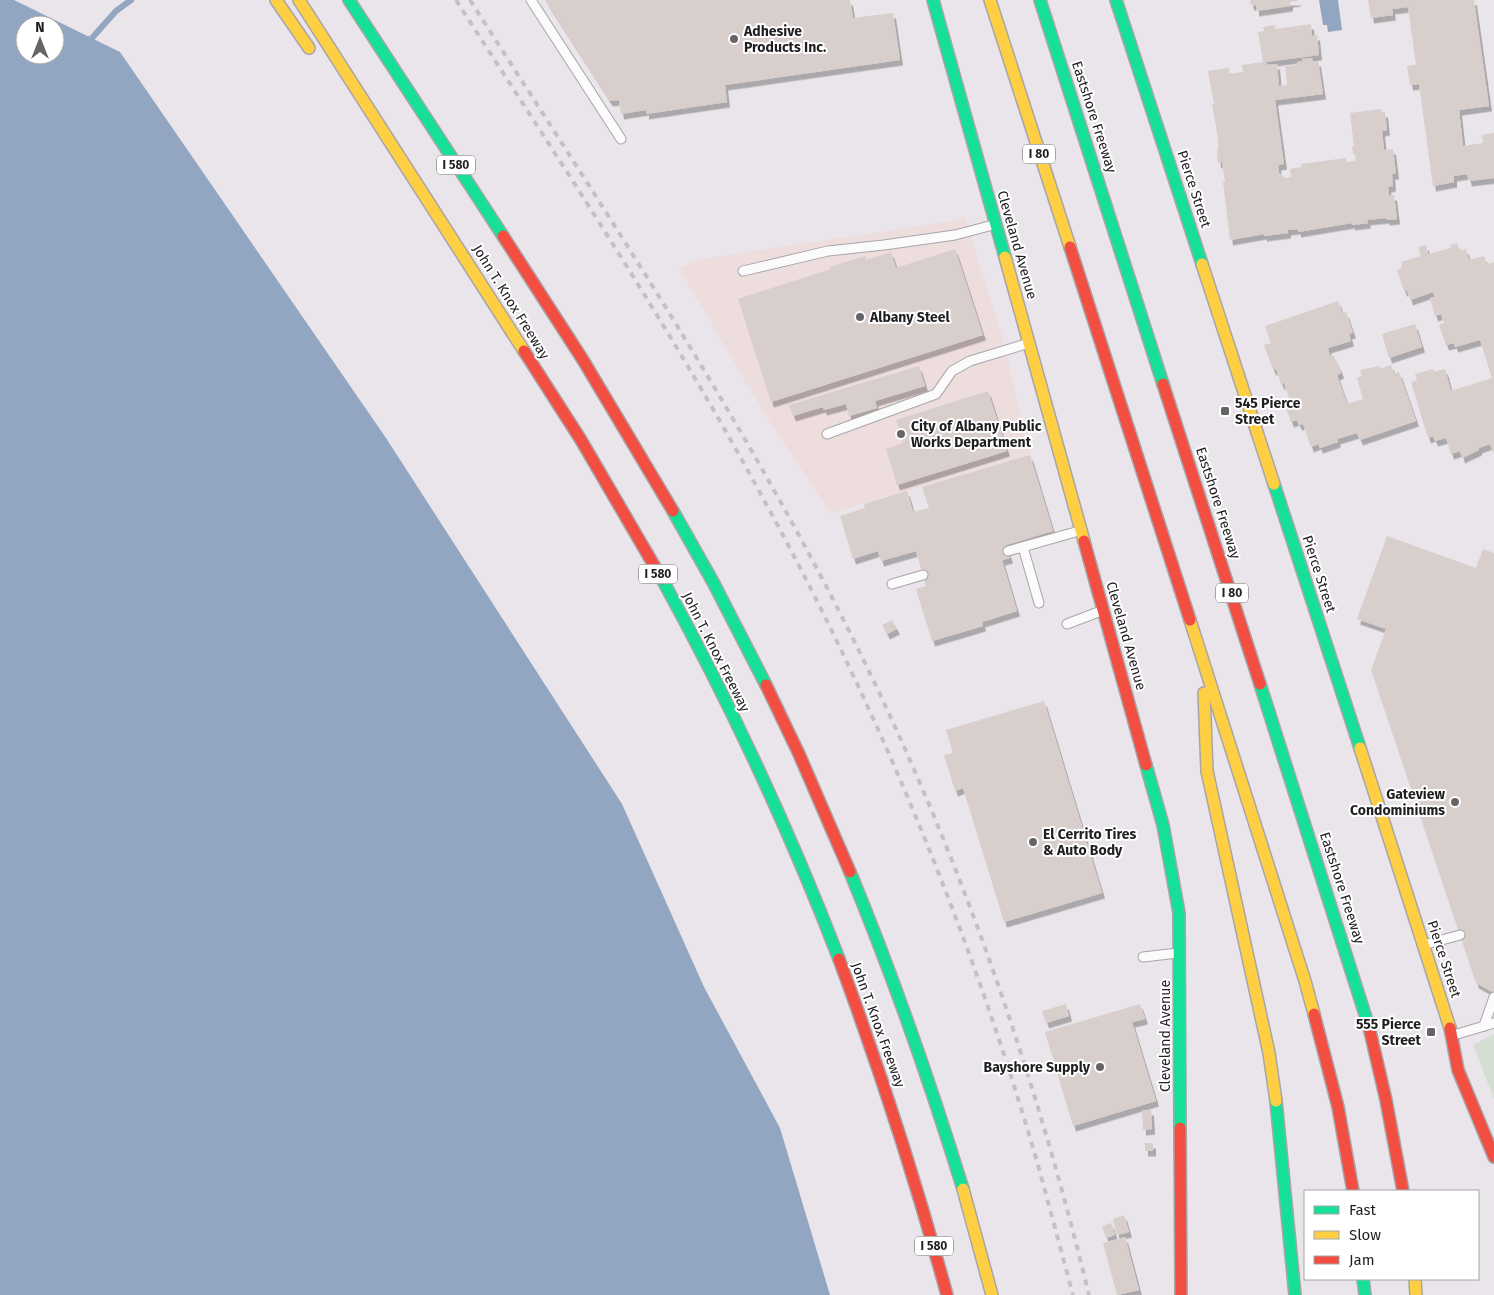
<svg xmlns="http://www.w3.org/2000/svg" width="1494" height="1295" viewBox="0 0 1494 1295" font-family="'Fira Sans',sans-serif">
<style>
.industrial{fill:#eddddc}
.green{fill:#d4dfd2}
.water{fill:#93a6c1;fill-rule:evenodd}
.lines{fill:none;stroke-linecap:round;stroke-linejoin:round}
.stream{stroke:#93a6c1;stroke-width:6}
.building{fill:#d8cecb;filter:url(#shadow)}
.lane-casing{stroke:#a8a5a9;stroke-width:11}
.fast-casing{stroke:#a8a5a9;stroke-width:14}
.slow-casing{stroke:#a8a5a9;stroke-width:14}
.jam-casing{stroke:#a8a5a9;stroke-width:14}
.lane{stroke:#fcfbfc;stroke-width:9}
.fast{stroke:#16e098;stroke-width:11}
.slow{stroke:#ffcf43;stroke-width:11}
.jam{stroke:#f24e42;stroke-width:11}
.rail{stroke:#c3c2c3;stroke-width:4;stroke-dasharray:6 6;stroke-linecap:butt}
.poi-dot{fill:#666467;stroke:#fff;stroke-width:2}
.labels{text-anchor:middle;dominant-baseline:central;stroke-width:4;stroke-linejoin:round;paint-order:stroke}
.shield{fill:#fff;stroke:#636263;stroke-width:1}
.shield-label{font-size:12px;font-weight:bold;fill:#201e20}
.poi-label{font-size:14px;font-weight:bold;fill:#201e20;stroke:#fff;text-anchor:start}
.street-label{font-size:14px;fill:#201e20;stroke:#fff}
</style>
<defs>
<filter id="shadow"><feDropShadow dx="3" dy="5.5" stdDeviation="0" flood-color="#0004"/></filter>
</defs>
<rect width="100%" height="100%" fill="#e9e5ea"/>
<polygon class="industrial" points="965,219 1003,339 1030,455 831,513 764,413 679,268 702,259"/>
<polygon class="green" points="1494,1034 1494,1099 1473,1045"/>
<g class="water">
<path d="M0 0H14L120 52 386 438 622 804 704 987 780 1128 830 1295H0ZM25 25H55V55H25Z"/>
<polygon points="1319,0 1338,0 1342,30 1328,32 1327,25 1323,25"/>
</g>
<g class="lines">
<polyline class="stream" points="84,42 92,38 116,11 131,0"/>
</g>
<g class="building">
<polygon points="545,0 850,0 853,18 893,13 900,60 725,85 727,102 646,114 646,110 621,114 619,100 610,101"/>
<polygon points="1250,0 1298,0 1298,1 1290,2 1290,6 1256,11 1256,5 1251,5"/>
<polygon points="1368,0 1474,0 1489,106 1459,110 1463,146 1483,143 1482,135 1494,133 1494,178 1469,181 1467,174 1454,176 1454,182 1433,186 1419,84 1410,85 1407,66 1416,65 1408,7 1392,9 1393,15 1371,18"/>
<polygon points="1311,24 1312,36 1317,35 1319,55 1266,62 1267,65 1277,64 1279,86 1287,85 1285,66 1298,65 1297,62 1303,61 1302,59 1312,58 1313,62 1318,61 1323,94 1275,100 1284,164 1278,165 1279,173 1285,178 1291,177 1290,169 1302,167 1301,164 1346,158 1347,162 1356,161 1355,154 1353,154 1352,146 1354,146 1350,113 1381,109 1382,112 1385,112 1387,130 1382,131 1384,150 1393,149 1396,174 1392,174 1393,186 1388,187 1389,195 1394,195 1397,219 1387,220 1386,218 1367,220 1368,223 1352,225 1352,223 1298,232 1298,229 1288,230 1288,233 1264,236 1264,234 1230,240 1223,182 1225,182 1222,162 1218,163 1217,150 1218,150 1218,138 1212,104 1214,104 1208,71 1229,68 1229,74 1243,72 1242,65 1263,62 1258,32 1264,31 1263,27 1275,25 1275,29"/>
<polygon points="1457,243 1460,251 1466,249 1469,260 1484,256 1487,264 1494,262 1494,451 1493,451 1490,444 1479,448 1479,450 1462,458 1460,451 1451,454 1446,438 1435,441 1433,436 1428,438 1411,382 1417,380 1415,374 1433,369 1434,372 1445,369 1451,391 1492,378 1480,340 1455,347 1454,343 1446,345 1439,325 1444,323 1441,314 1435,316 1430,298 1435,297 1433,292 1410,300 1407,290 1404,291 1397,270 1402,268 1401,262 1421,256 1418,247 1426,245 1428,254 1451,248 1450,245"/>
<polygon points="955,249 983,335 771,402 738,299 831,269 830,267 865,256 866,260 891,252 896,268"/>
<polygon points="1338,301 1342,313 1346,312 1353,333 1349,334 1351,341 1328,348 1330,356 1333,355 1339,367 1341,373 1337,375 1347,404 1363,399 1357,378 1362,376 1360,370 1379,366 1380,369 1391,365 1394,374 1399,372 1416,421 1360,440 1357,433 1337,439 1338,442 1320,448 1318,444 1311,447 1303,424 1299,425 1297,420 1291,422 1284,403 1290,401 1284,383 1281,384 1276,369 1273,370 1264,345 1271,343 1265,326"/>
<polygon points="1415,324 1422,347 1389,358 1382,334"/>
<polygon points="919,366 925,386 875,401 877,408 849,416 846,404 824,410 823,407 793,416 789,405"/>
<polygon points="988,391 1007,451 897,485 886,449 903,443 896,420"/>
<polygon points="1030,455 1053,531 1006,545 1010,558 1002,560 1017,611 982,622 983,626 932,641 916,589 926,586 916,551 881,561 878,551 853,559 840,516 865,508 864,504 907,491 913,512 929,508 922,487"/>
<polygon points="1387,536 1476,568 1483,549 1494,553 1494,993 1476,983 1371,670 1386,629 1357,619"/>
<polygon points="892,620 897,629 887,634 882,625"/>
<polygon points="1044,701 1102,893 1004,922 963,788 955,791 944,755 953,753 946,730"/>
<polygon points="1066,1004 1069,1016 1046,1023 1042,1011"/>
<polygon points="1140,1004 1145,1019 1132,1022 1156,1101 1073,1126 1045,1032"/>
<polygon points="1142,1110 1151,1110 1152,1129 1143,1130"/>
<rect x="1145" y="1143" width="8" height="8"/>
<polygon points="1124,1215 1129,1232 1117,1235 1113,1219"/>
<polygon points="1111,1223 1115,1235 1106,1238 1102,1226"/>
<polygon points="1125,1237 1139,1290 1117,1295 1103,1243"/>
</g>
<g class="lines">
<g class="lane-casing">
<g id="lane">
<polyline points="531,0 621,139"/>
<polyline points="743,271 828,251 884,245 955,235 993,225"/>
<polyline points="827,434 936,394 952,371 970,361 1026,344"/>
<polyline points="1023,547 1039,603"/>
<polyline points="1008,551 1079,531"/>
<polyline points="892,584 923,575"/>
<polyline points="1067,624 1101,611"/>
<polyline points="1427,944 1460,935"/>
<polyline points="1143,957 1178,953"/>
<polyline points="1484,1026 1494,997"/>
<polyline points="1454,1035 1494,1023"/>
</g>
</g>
<g class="fast-casing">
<g id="fast">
<polyline points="349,0 503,236"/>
<polyline points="933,0 1005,257"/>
<polyline points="1040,0 1163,384"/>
<polyline points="1116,0 1202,264"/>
<polyline points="1274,484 1360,748"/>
<polyline points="673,511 713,582 766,685"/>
<path d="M662 579C729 701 789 829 839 959"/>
<polyline points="1260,684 1369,1027"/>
<polyline points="1146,765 1163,825 1179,913 1180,1128"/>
<path d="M850 872C893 976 930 1082 963 1189"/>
<polyline points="1276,1101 1295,1295"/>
<polyline points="1363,1279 1365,1295"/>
</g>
</g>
<g class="slow-casing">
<g id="slow">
<polyline points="276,0 309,48"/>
<polyline points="299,0 524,351"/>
<polyline points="990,0 1070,247"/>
<polyline points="1005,257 1084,541"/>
<polyline points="1202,264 1274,484"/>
<polyline points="1190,620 1305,981 1314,1014"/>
<polyline points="1204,693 1207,771 1269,1053 1276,1101"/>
<polyline points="1360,748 1450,1028"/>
<polyline points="963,1189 992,1295"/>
<polyline points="1415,1279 1416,1295"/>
</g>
</g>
<g class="jam-casing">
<g id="jam">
<polyline points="503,236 583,360 673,511"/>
<polyline points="1070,247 1190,620"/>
<polyline points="524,351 581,440 662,579"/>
<polyline points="1163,384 1260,684"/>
<polyline points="1084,541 1146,765"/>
<polyline points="766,685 799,754 850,872"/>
<path d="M839 959C880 1070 916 1181 947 1295"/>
<polyline points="1314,1014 1338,1107 1353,1191"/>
<polyline points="1369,1027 1386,1100 1403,1191"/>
<polyline points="1450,1028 1458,1070 1494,1157"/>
<polyline points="1180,1128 1181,1295"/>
</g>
</g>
<use href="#lane" class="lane"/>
<use href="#fast" class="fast"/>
<use href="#slow" class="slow"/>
<use href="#jam" class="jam"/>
<g class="rail">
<path d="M456 0C562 165 671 328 764 500 875 703 965 919 1031 1141 1046 1192 1059 1244 1073 1295"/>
<path d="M470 0C599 202 732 401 841 615 951 830 1032 1060 1089 1295"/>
</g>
</g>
<g class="poi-dot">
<circle cx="734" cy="39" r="5"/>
<circle cx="860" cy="317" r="5"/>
<rect x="1220" y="406" width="10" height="10" rx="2.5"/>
<circle cx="901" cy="434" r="5"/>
<circle cx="1455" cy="802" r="5"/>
<circle cx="1033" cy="842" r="5"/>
<rect x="1426" y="1027" width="10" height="10" rx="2.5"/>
<circle cx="1100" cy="1067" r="5"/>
</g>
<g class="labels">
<g class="shield">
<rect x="1023" y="144.5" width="32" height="19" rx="4"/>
<rect x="437" y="155.5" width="38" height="19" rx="4"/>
<rect x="639" y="564.5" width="38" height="19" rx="4"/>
<rect x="1216" y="583.5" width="32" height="19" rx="4"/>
<rect x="915" y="1236.5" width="38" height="19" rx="4"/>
</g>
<g class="shield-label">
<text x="1039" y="154">I 80</text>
<text x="456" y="165">I 580</text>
<text x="658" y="574">I 580</text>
<text x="1232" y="593">I 80</text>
<text x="934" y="1246">I 580</text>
</g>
<g class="poi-label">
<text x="744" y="31">Adhesive<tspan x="744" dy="16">Products Inc.</tspan></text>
<text x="870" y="317">Albany Steel</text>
<text x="1235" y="403">545 Pierce<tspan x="1235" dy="16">Street</tspan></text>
<text x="911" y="426">City of Albany Public<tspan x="911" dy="16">Works Department</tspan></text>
<text x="1445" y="794" text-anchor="end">Gateview<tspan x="1445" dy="16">Condominiums</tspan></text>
<text x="1043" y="834">El Cerrito Tires<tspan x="1043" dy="16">&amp; Auto Body</tspan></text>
<text x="1421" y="1024" text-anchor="end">555 Pierce<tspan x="1421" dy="16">Street</tspan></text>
<text x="1090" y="1067" text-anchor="end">Bayshore Supply</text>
</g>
<g class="street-label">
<text transform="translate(1094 117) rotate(72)">Eastshore Freeway</text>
<text transform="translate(1194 189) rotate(72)">Pierce Street</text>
<text transform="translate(1017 245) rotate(74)">Cleveland Avenue</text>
<text transform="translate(511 302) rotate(58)">John T. Knox Freeway</text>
<text transform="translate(1218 503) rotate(72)">Eastshore Freeway</text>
<text transform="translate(1319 574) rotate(72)">Pierce Street</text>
<text transform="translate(1126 636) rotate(74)">Cleveland Avenue</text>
<text transform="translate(716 652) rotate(63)">John T. Knox Freeway</text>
<text transform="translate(1342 888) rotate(72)">Eastshore Freeway</text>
<text transform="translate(1444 959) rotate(72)">Pierce Street</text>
<text transform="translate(878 1025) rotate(70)">John T. Knox Freeway</text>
<text transform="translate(1165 1036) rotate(-90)">Cleveland Avenue</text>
</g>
</g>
<rect x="1304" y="1190" width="175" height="90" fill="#ffffff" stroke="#a6a5a6"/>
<rect x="1314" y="1206" width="25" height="8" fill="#16e098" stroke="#a6a5a6"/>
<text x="1349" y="1215" font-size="15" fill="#201e20">Fast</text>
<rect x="1314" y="1231" width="25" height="8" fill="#ffcf43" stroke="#a6a5a6"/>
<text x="1349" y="1240" font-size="15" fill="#201e20">Slow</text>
<rect x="1314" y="1256" width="25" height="8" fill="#f24e42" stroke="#a6a5a6"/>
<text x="1349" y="1265" font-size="15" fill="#201e20">Jam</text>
<g transform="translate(40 40)"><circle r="24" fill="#ffffff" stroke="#a6a5a6"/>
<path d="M0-4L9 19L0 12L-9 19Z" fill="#666467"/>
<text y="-8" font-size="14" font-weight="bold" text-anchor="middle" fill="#201e20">N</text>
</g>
</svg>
